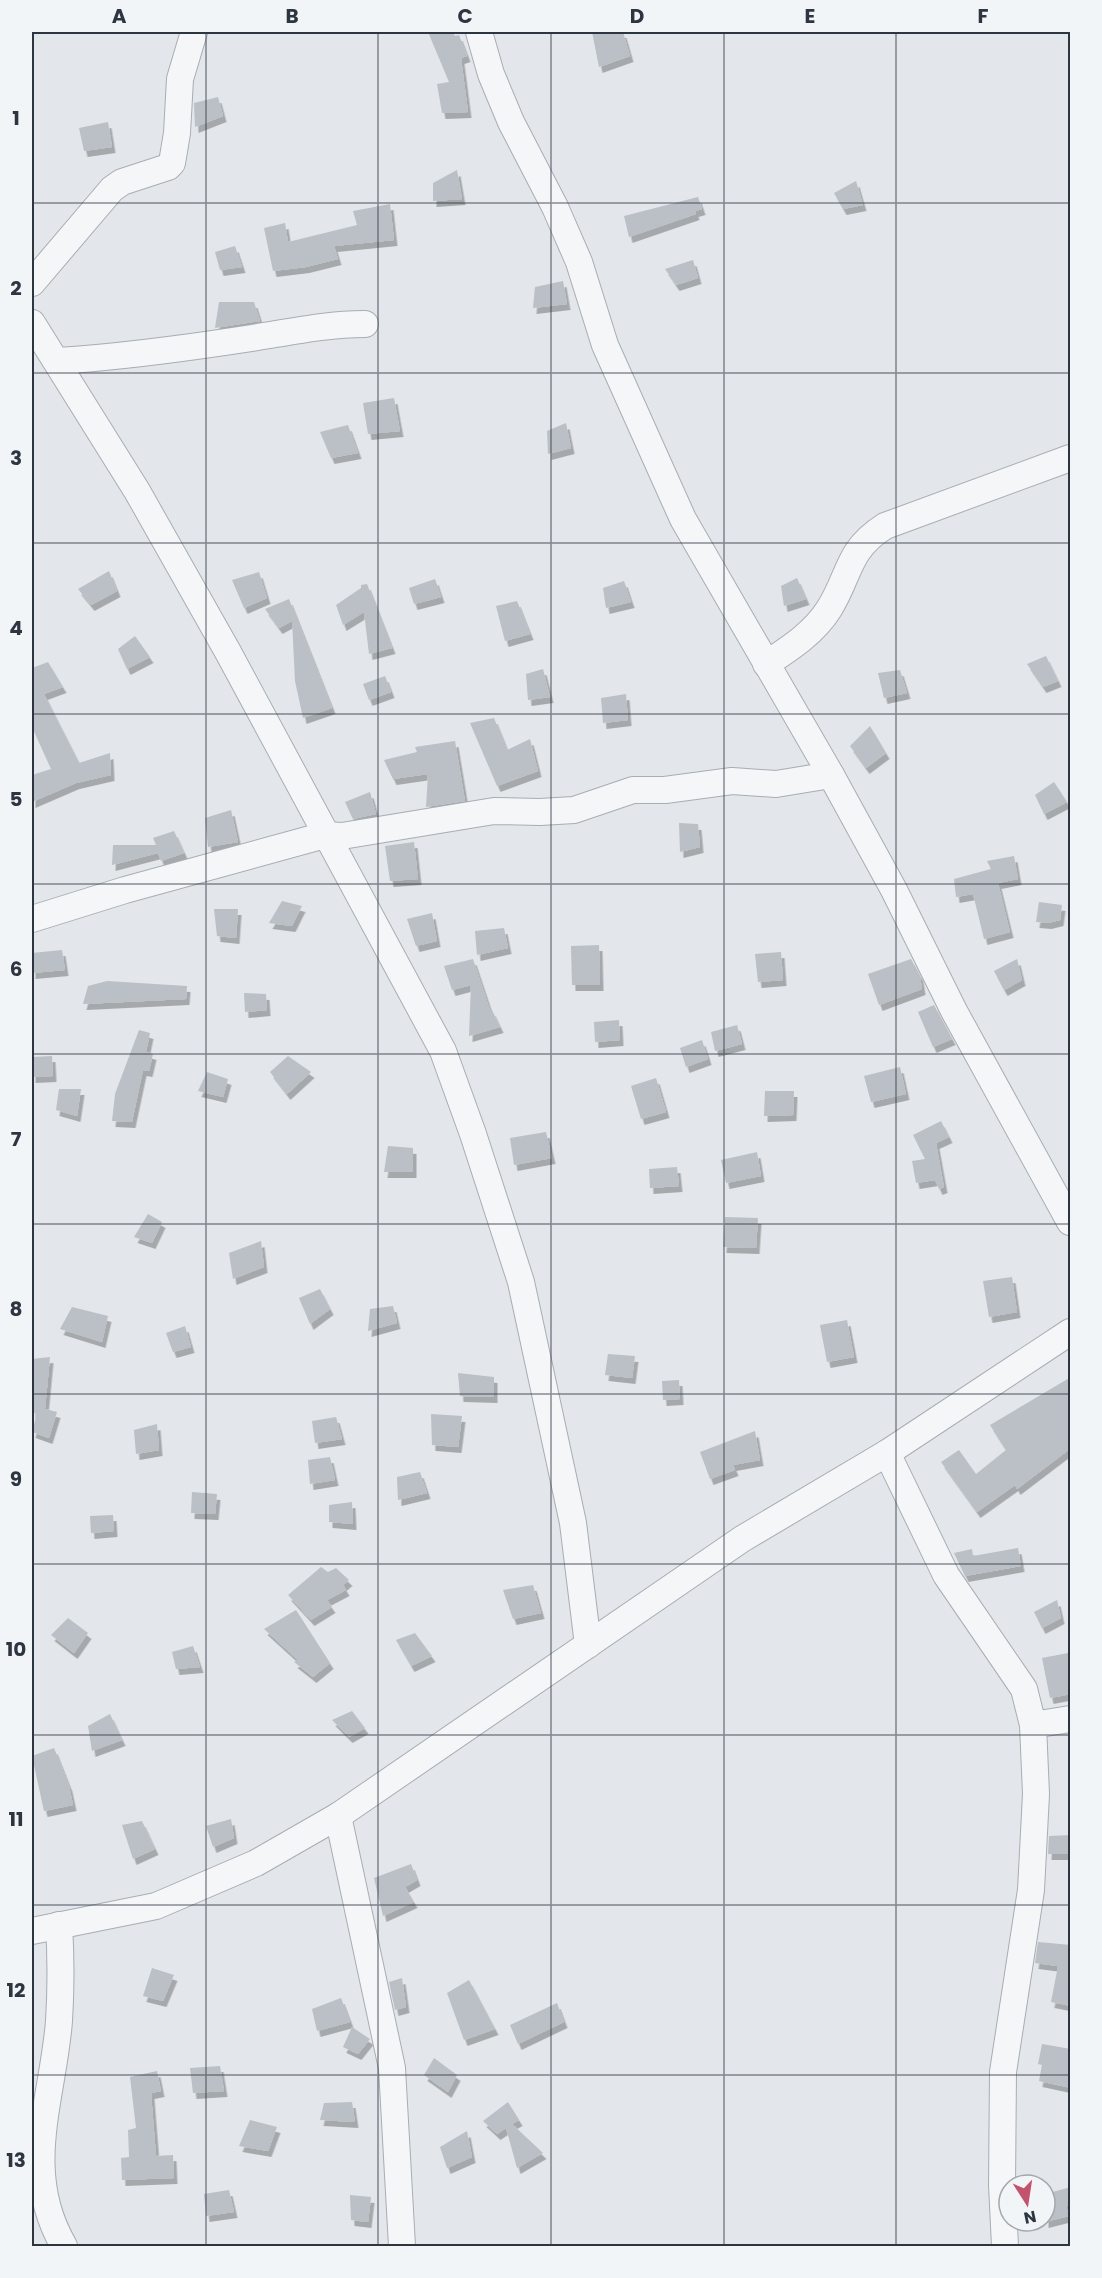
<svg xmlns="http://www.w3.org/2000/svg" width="1102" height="2278" viewBox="0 0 1102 2278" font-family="Poppins,sans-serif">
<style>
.building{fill:#bac0c6;filter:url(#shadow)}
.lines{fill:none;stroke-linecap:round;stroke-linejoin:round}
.minor-casing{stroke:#a8adb4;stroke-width:28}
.minor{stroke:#f5f6f8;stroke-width:26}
.grid{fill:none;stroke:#2c3540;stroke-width:1.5;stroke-opacity:0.55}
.neatline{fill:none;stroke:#2c3540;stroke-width:2}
.grid-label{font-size:20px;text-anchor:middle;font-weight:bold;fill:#2c3540}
</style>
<defs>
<filter id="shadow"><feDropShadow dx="3.5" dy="6" stdDeviation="0" flood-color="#0004"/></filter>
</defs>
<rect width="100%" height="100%" fill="#e3e6ea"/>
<g class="building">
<polygon points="428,32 453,32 455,36 459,35 467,56 461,58 468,112 442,113 437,84 449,82"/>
<polygon points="592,32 623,32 630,56 599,67"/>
<polygon points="218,97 223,116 195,127 194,103"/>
<polygon points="108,122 112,147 84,151 79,128"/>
<polygon points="457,170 462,199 433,201 433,183"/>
<polygon points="856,181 863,205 843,209 834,193"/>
<polygon points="698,197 702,209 695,211 696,214 629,237 624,216"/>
<polygon points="390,204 394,240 334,246 338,259 306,267 273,271 264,228 285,223 288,242 357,225 353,211"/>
<polygon points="235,246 242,267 220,270 215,252"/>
<polygon points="693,260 698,278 676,285 665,269"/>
<polygon points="563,281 567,304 533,308 535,287"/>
<polygon points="219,302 254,302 260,321 215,328"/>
<polygon points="394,398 400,431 368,434 363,403"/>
<polygon points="566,423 571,448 548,454 547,431"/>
<polygon points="348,425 358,453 331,458 320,432"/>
<polygon points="109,571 117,591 91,605 78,589"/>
<polygon points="259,572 267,598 244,608 232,580"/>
<polygon points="797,578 806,599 784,606 781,586"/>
<polygon points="435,579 441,597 414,604 409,588"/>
<polygon points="624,581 631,602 606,608 603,588"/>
<polygon points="367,584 392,648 369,654 364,612 343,625 336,605 361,588 361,585"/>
<polygon points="289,599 332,708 303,718 295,681 292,621 279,628 265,609"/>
<polygon points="517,601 530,634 505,641 496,606"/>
<polygon points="135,636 150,657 127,669 118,649"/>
<polygon points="1046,656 1058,681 1043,687 1027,664"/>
<polygon points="48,662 63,687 44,694 79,763 110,753 111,775 76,783 32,802 32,775 51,769 32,727 32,668"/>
<polygon points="543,669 550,697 528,700 526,674"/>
<polygon points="900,670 907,693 884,698 878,673"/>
<polygon points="385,676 391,692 369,700 363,684"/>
<polygon points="626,694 628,720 603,723 601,698"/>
<polygon points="494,718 507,750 530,739 538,771 497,786 470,723"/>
<polygon points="870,726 886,753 866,768 850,746"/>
<polygon points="455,741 465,801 426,807 428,774 393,779 384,760 417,752 415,747"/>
<polygon points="1054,782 1067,802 1044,814 1035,795"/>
<polygon points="370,792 376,814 353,819 345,802"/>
<polygon points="231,810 238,842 208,847 205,818"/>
<polygon points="679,823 698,824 700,847 680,852"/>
<polygon points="174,831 184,853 161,861 158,853 112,865 113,845 156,845 153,838"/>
<polygon points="414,842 418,879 390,881 385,846"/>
<polygon points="1014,856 1018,879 998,883 1010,932 984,939 973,894 956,897 954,879 991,869 987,861"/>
<polygon points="282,901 302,906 292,926 269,923"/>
<polygon points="1039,902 1062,905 1060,920 1048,923 1036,922"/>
<polygon points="214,909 238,909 236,938 217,936"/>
<polygon points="432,913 437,941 416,946 407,919"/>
<polygon points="504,928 508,948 477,955 475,931"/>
<polygon points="599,945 600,985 572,985 571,946"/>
<polygon points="62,950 65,970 32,973 32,953"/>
<polygon points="781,952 783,980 758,982 755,954"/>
<polygon points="473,959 490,1010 492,1010 500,1027 469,1036 471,985 452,990 444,966"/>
<polygon points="911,959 920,976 922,989 879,1005 868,974"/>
<polygon points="1017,959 1022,980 1004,990 994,971"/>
<polygon points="107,981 187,986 186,999 83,1004 88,986"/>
<polygon points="244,993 266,994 267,1010 245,1012"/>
<polygon points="934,1005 952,1039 933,1047 918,1012"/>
<polygon points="619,1020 620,1040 595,1042 594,1022"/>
<polygon points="737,1025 742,1044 715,1051 711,1032"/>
<polygon points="139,1030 150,1033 146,1052 153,1054 149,1071 143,1070 132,1122 112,1121 115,1094"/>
<polygon points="702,1040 708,1059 686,1067 680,1048"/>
<polygon points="52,1056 53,1076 32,1077 32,1057"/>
<polygon points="288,1056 311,1072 287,1094 270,1072"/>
<polygon points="900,1067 906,1094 871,1102 864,1076"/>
<polygon points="207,1072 228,1079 223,1097 198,1091"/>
<polygon points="656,1078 666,1112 641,1119 631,1086"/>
<polygon points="59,1089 81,1089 77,1116 56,1110"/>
<polygon points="765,1091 794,1091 793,1115 764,1116"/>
<polygon points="941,1121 949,1137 936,1143 944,1187 939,1189 935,1180 916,1183 912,1161 925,1159 913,1135"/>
<polygon points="546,1132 552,1158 514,1165 510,1138"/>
<polygon points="388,1146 413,1148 413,1172 384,1172"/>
<polygon points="757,1152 761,1176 726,1183 721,1160"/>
<polygon points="677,1167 679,1186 650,1188 649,1169"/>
<polygon points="148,1214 162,1222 152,1243 134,1237"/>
<polygon points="725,1217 758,1218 756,1248 723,1247"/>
<polygon points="261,1241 264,1267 233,1279 229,1253"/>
<polygon points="1012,1277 1017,1312 989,1317 983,1281"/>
<polygon points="320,1289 330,1309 310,1324 299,1298"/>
<polygon points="393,1306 397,1323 368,1331 370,1309"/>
<polygon points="72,1307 108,1316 102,1342 60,1329"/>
<polygon points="847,1320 854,1357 827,1362 820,1325"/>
<polygon points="185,1326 191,1347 173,1352 166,1333"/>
<polygon points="608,1354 635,1356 632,1378 605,1375"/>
<polygon points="50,1357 45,1409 57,1412 49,1438 32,1432 37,1413 32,1413 32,1359"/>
<polygon points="458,1373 494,1377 494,1397 460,1396"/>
<polygon points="1071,1377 1071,1448 1017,1489 1015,1485 977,1512 941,1462 959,1450 976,1474 1006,1450 990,1425"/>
<polygon points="679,1380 680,1399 663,1400 662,1381"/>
<polygon points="431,1414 462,1416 458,1447 432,1445"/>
<polygon points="336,1417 342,1439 315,1443 312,1421"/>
<polygon points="157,1424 159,1450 136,1454 134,1430"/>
<polygon points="755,1431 760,1460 733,1465 735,1470 710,1479 700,1452"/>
<polygon points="330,1457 335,1480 310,1484 308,1460"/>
<polygon points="420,1472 427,1493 398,1500 397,1477"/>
<polygon points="192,1492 217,1494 215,1514 191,1513"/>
<polygon points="352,1502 353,1524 329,1522 329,1505"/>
<polygon points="113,1515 114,1531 91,1533 90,1516"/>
<polygon points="1018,1548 1021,1566 965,1576 954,1553 972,1549 973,1556"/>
<polygon points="321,1567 328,1572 336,1568 349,1580 343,1585 346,1590 327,1600 332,1607 311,1620 288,1595"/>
<polygon points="533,1585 541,1613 513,1619 503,1590"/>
<polygon points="1057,1600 1061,1618 1042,1628 1034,1612"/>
<polygon points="296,1610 330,1663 313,1677 294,1662 298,1660 264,1629"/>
<polygon points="68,1618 88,1633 74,1653 51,1635"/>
<polygon points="415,1633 432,1656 411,1666 396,1640"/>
<polygon points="193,1646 200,1667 176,1669 172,1652"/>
<polygon points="1068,1653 1071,1694 1050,1698 1042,1658"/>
<polygon points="352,1711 365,1728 349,1737 332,1720"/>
<polygon points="110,1714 122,1740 92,1751 88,1726"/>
<polygon points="54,1748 69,1786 73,1805 44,1811 32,1756"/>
<polygon points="231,1819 234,1838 213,1847 206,1826"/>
<polygon points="142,1821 155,1849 133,1859 122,1825"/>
<polygon points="1071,1835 1071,1854 1048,1854 1049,1836"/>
<polygon points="411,1864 417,1880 405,1887 414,1902 383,1916 374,1878"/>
<polygon points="1038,1942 1071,1945 1071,2006 1051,2002 1058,1966 1035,1963"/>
<polygon points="152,1968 174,1975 163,2001 143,1996"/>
<polygon points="402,1978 406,2007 395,2010 389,1982"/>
<polygon points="469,1980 495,2029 464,2040 447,1993"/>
<polygon points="341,1998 350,2022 317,2031 312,2009"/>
<polygon points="557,2003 564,2022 518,2044 510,2025"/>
<polygon points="352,2027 370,2039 358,2054 343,2047"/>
<polygon points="1042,2044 1071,2049 1071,2088 1039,2081 1042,2065 1038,2064"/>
<polygon points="434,2058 457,2075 448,2092 424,2075"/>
<polygon points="220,2066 224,2091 193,2093 190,2068"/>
<polygon points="157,2071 161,2091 151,2093 156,2156 173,2155 174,2178 122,2180 121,2158 129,2157 128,2130 136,2128 130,2077"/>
<polygon points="352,2102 355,2122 320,2120 324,2103"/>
<polygon points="508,2102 519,2120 512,2124 543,2153 517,2168 506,2128 497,2134 483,2121"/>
<polygon points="250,2120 277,2127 268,2151 239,2146"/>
<polygon points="467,2131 472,2157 447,2168 440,2147"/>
<polygon points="1071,2187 1071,2205 1066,2206 1069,2216 1045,2222 1045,2194"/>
<polygon points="229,2190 234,2212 206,2216 204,2194"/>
<polygon points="350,2195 371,2197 368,2222 351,2220"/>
</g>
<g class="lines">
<g class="minor-casing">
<g id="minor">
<polyline points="479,32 491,74 511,122 555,207 579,262 605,345 683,519 831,775 894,890 954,1011 1070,1222"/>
<polyline points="32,283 112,189 122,182 168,167 172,163 177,133 180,79 194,32"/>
<polyline points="32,323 137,491 228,652 443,1051 473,1134 521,1282 573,1523 588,1645"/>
<path d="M57 361C122 357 187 348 252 338 290 332 327 324 365 324"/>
<path d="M766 664C789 649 814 633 829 609 851 574 846 551 885 526L1070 458"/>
<polyline points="32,919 125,890 325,835 342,836 494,811 540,812 574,810 633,790 665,790 732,781 776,784 831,775"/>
<polyline points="887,1453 946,1575 1024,1689 1033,1725 1036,1794 1031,1890 1003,2072 1002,2185 1005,2246"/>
<polyline points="1033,1725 1070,1719"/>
<polyline points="338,1816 392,2068 402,2246"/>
<path d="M59 1925C61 1957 61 1989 59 2021 53 2099 20 2171 64 2246"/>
<polyline points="32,1931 156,1906 256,1863 338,1816 742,1539 887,1453 1070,1332"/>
</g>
</g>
<use href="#minor" class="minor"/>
</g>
<path class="grid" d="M206 32V2246M378 32V2246M551 32V2246M724 32V2246M896 32V2246M32 203H1070M32 373H1070M32 543H1070M32 714H1070M32 884H1070M32 1054H1070M32 1224H1070M32 1394H1070M32 1564H1070M32 1735H1070M32 1905H1070M32 2075H1070"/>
<rect width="1102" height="2278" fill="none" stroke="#f2f5f7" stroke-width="66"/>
<g transform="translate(1027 2203) rotate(168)"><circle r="28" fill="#f2f5f7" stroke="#a3a8ae" stroke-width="1.5"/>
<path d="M0-4.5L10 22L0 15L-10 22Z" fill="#c3536d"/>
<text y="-9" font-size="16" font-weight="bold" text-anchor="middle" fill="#2c3540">N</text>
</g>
<rect x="33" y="33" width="1036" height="2212" class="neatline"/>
<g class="grid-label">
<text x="119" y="23">A</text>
<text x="292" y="23">B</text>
<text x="465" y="23">C</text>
<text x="637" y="23">D</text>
<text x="810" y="23">E</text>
<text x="983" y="23">F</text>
<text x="16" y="125">1</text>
<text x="16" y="295">2</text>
<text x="16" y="465">3</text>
<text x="16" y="635">4</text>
<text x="16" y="806">5</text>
<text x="16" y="976">6</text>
<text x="16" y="1146">7</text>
<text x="16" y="1316">8</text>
<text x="16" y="1486">9</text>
<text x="16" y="1656">10</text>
<text x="16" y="1826">11</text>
<text x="16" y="1997">12</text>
<text x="16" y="2167">13</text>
</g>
</svg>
